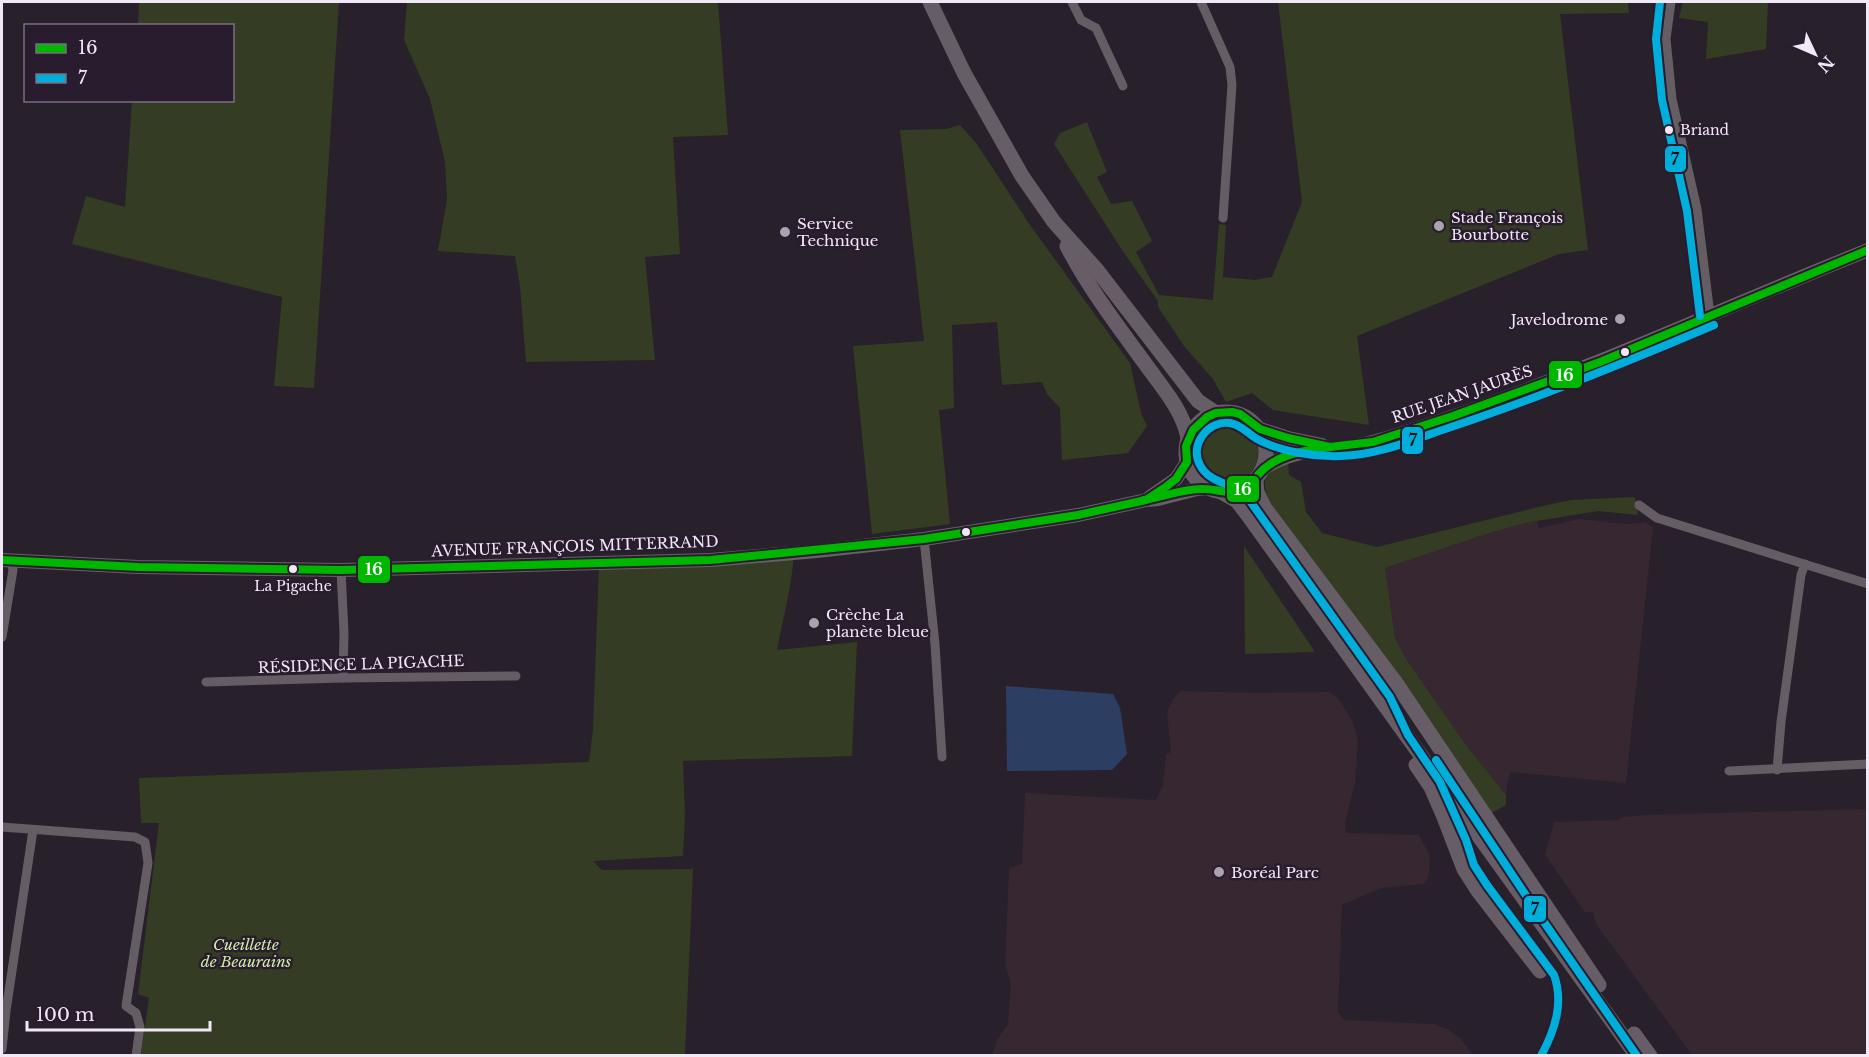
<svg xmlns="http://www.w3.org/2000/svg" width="1869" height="1057" viewBox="0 0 1869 1057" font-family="'Libre Baskerville',serif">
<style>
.commercial{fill:#362731}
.green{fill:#343d24}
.water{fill:#2d3e63}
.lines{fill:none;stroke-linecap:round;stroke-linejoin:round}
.minor{stroke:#645d63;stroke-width:9}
.secondary{stroke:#686067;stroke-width:14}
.primary{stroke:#675d66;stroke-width:15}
.bus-1-casing{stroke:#291c2f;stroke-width:12}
.bus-2-casing{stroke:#291c2f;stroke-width:12}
.bus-1{stroke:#00b700;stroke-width:8}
.bus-2{stroke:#00aedc;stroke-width:8}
.bus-dot{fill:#f0e8f5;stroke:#291c2f;stroke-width:2}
.poi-dot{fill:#aaa2ae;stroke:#291c2f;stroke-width:2}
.labels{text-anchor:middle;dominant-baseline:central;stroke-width:5;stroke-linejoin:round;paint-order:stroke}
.bus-label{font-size:14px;fill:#f0e8f5;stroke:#291c2f;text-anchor:start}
.poi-label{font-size:15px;fill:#f0e8f5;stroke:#291c2f;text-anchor:start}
.street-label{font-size:15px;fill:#f0e8f5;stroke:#291c2f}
.park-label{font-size:15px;font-style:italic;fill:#d0eea2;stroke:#291c2f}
.line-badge{stroke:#291c2f;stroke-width:2}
.badge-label{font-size:16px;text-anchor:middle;font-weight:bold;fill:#fff}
.pale-badge-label{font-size:16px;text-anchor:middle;font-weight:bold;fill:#111}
</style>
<rect width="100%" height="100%" fill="#28202b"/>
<g class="commercial">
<polygon points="1579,519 1628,524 1646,522 1653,528 1626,783 1511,772 1508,780 1506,795 1466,745 1406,659 1395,638 1385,568 1483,535 1525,523 1537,521 1539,528"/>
<polygon points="1180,691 1257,693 1328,692 1338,698 1352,720 1358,741 1355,783 1345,824 1346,833 1419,835 1430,856 1429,875 1424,884 1381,888 1347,903 1342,904 1338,1012 1344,1020 1434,1024 1449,1030 1460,1038 1473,1055 992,1055 997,1040 1008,1024 1011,984 1005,964 1009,869 1022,863 1025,793 1156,800 1163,785 1166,754 1171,752 1167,712 1173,699"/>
<polygon points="1867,809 1867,1055 1692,1055 1596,924 1593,912 1585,912 1545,855 1554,822 1617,820 1623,817 1645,815"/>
</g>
<g class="green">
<polygon points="139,2 339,2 314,388 274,386 282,297 72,244 86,196 125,207 132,101 232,100 232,26 138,25"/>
<polygon points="407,2 718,2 728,135 673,137 680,254 645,257 655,360 526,362 520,286 515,256 438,251 447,199 445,162 430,99 404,40"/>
<polygon points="1278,2 1628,2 1629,13 1560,14 1588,250 1559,254 1357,336 1369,425 1273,410 1252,393 1226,402 1213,379 1184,346 1158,307 1158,301 1124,253 1054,144 1060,133 1087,122 1107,172 1097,177 1111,204 1132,201 1152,241 1136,252 1159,295 1213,300 1219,224 1226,225 1223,277 1255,280 1272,277 1302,202"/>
<polygon points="1683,2 1768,2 1766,49 1706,59 1708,22 1679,18"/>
<polygon points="960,125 976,143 1030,225 1130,363 1141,413 1147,426 1128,453 1062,460 1060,408 1047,394 1042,382 1002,385 997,322 952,325 954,408 939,410 950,524 872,534 853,346 924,341 900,130 946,129"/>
<circle cx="1226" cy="452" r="32"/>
<path d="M1288 460 1289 475 1301 482 1306 512 1322 533 1377 547 1547 505 1571 500 1634 497 1639 505 1637 515 1598 511 1525 523 1483 535 1385 568 1395 638 1406 659 1466 745 1506 795V805L1490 814 1443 740 1394 670 1272 508C1260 480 1262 475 1288 460Z"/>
<polygon points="1244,546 1315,652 1245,654"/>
<path d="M794 553C792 586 783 618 777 650L857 642 852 756 683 761 685 816 683 856 593 861 602 870 693 869 685 1055H141L149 998 138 994 159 823H141L139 778 589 762 593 729 599 564Z"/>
</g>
<polygon class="water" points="1006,686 1113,694 1120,708 1127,754 1112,770 1007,771"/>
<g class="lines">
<g class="minor">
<polyline points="1072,2 1081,20 1096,28 1123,86"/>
<polyline points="1201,2 1230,67 1232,85 1223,218"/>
<polyline points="1671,2 1666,39 1672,99 1697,209 1710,315"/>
<polyline points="1639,505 1657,518 1868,584"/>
<polyline points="924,539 935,644 942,757"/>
<polyline points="341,570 344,633 343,678"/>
<polyline points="2,637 13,570 11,561"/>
<polyline points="206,682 343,678 516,676"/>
<polyline points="1777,770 1781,722 1801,575 1805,564"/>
<polyline points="1729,771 1868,764"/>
<polyline points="2,827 135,837 145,842 148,863 126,1006 136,1013 140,1027 136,1056"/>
<polyline points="2,1049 6,1011 33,830"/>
</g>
<g class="secondary">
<polyline points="1260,429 1288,438 1322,445"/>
<path d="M1264 468C1299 445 1335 452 1373 442 1400 435 1428 425 1455 416 1595 367 1730 305 1868 250"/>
<polyline points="1150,497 1176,479 1187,462"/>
<polyline points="2,560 138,567 341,570 710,560 817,551 924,539 1078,515 1146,500 1158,499 1197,489 1208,488"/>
</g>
<g class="primary">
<polyline points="930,2 964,73 1022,176 1054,222 1097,270 1198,401 1216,413"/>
<path d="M1067 246C1088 287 1117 325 1144 362 1161 386 1183 410 1188 438"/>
<circle cx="1226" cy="452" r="40"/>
<polyline points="1256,481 1257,492 1264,507 1396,683 1599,985"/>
<polyline points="1223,493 1237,501 1250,518 1637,1056"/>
<polyline points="1416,765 1431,787 1444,817 1464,869 1478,891 1540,971"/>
<polyline points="1634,1034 1650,1056"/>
</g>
<g class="bus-1-casing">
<g id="bus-1">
<path d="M1144 500C1164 497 1184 488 1204 489 1217 489 1228 495 1241 490 1252 486 1256 475 1265 468 1283 453 1308 450 1331 447"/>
<polyline points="2,560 138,567 341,570 710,560 924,539 1078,515 1146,500 1167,486 1176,479 1187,462 1186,446 1193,430 1207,417 1216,413 1232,412 1240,414 1260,429 1288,438 1330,447 1373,442 1453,416 1600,362 1868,250"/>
</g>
</g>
<g class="bus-2-casing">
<g id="bus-2">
<polyline points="1660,2 1656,39 1662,100 1687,211 1700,316"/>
<polyline points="1436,760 1537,912 1637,1056"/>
<path d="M1541 1056C1555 1030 1564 1003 1554 975L1487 885 1474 865 1466 840 1440 782 1408 735 1390 697 1245 494C1231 483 1209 483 1200 465 1189 445 1208 420 1230 423 1242 425 1248 434 1257 439 1281 452 1315 457 1341 456 1379 455 1415 439 1451 427 1541 397 1627 362 1714 325"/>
</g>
</g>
<use href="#bus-1" class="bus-1"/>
<use href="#bus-2" class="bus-2"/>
</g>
<g class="bus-dot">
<circle cx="1669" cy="130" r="5"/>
<circle cx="1625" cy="352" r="5"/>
<circle cx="966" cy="532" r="5"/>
<circle cx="293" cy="569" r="5"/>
</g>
<g class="poi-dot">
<circle cx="1439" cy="226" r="6"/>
<circle cx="785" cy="232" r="6"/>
<circle cx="1620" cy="319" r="6"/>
<circle cx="814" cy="623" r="6"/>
<circle cx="1219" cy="872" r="6"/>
</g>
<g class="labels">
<g class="bus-label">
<text x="1680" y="130">Briand</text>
<text x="293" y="586" text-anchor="middle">La Pigache</text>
</g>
<g class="poi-label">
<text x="1451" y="217">Stade François<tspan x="1451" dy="17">Bourbotte</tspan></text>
<text x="797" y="223">Service<tspan x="797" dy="17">Technique</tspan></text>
<text x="1608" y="319" text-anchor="end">Javelodrome</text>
<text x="826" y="614">Crèche La<tspan x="826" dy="17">planète bleue</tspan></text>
<text x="1231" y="872">Boréal Parc</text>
</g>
<g class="street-label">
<text transform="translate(1462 394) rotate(-19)">RUE JEAN JAURÈS</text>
<text transform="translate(575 546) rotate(-2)">AVENUE FRANÇOIS MITTERRAND</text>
<text transform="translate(361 664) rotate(-2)">RÉSIDENCE LA PIGACHE</text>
</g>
<g class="park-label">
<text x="246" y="944">Cueillette<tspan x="246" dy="17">de Beaurains</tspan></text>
</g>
</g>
<g class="line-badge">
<rect x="1664" y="145" width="23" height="28" rx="6" fill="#00aedc"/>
<rect x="1548" y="360" width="35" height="29" rx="6" fill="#00b700"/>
<rect x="1401" y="426" width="23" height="29" rx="6" fill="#00aedc"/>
<rect x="1226" y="475" width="34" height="28" rx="6" fill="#00b700"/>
<rect x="357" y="555" width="34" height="29" rx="6" fill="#00b700"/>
<rect x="1523" y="895" width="24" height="28" rx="6" fill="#00aedc"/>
</g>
<g class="badge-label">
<text x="1565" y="381">16</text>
<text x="1243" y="495">16</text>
<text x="374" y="575">16</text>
</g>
<g class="pale-badge-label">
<text x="1675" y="165">7</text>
<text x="1413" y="446">7</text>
<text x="1535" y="915">7</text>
</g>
<rect width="1869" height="1057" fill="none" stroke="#f0e8f5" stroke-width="6"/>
<rect x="24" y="24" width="210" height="78" fill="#291c2f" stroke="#796e7e" stroke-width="1.5"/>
<rect x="36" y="44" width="30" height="9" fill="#00b700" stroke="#796e7e" stroke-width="1.5"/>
<text x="78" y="54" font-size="18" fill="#f0e8f5">16</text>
<rect x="36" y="74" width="30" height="9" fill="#00aedc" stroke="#796e7e" stroke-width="1.5"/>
<text x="78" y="84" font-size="18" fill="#f0e8f5">7</text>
<g transform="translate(1815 54) rotate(134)" stroke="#291c2f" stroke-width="4.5" paint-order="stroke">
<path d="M0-4.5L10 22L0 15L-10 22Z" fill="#f0e8f5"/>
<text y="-9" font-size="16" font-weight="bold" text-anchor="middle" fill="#f0e8f5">N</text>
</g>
<path d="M27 1021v9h183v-9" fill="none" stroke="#f0e8f5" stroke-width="3"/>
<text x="36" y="1021" font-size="18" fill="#f0e8f5" stroke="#291c2f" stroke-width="4.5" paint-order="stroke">100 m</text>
</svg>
